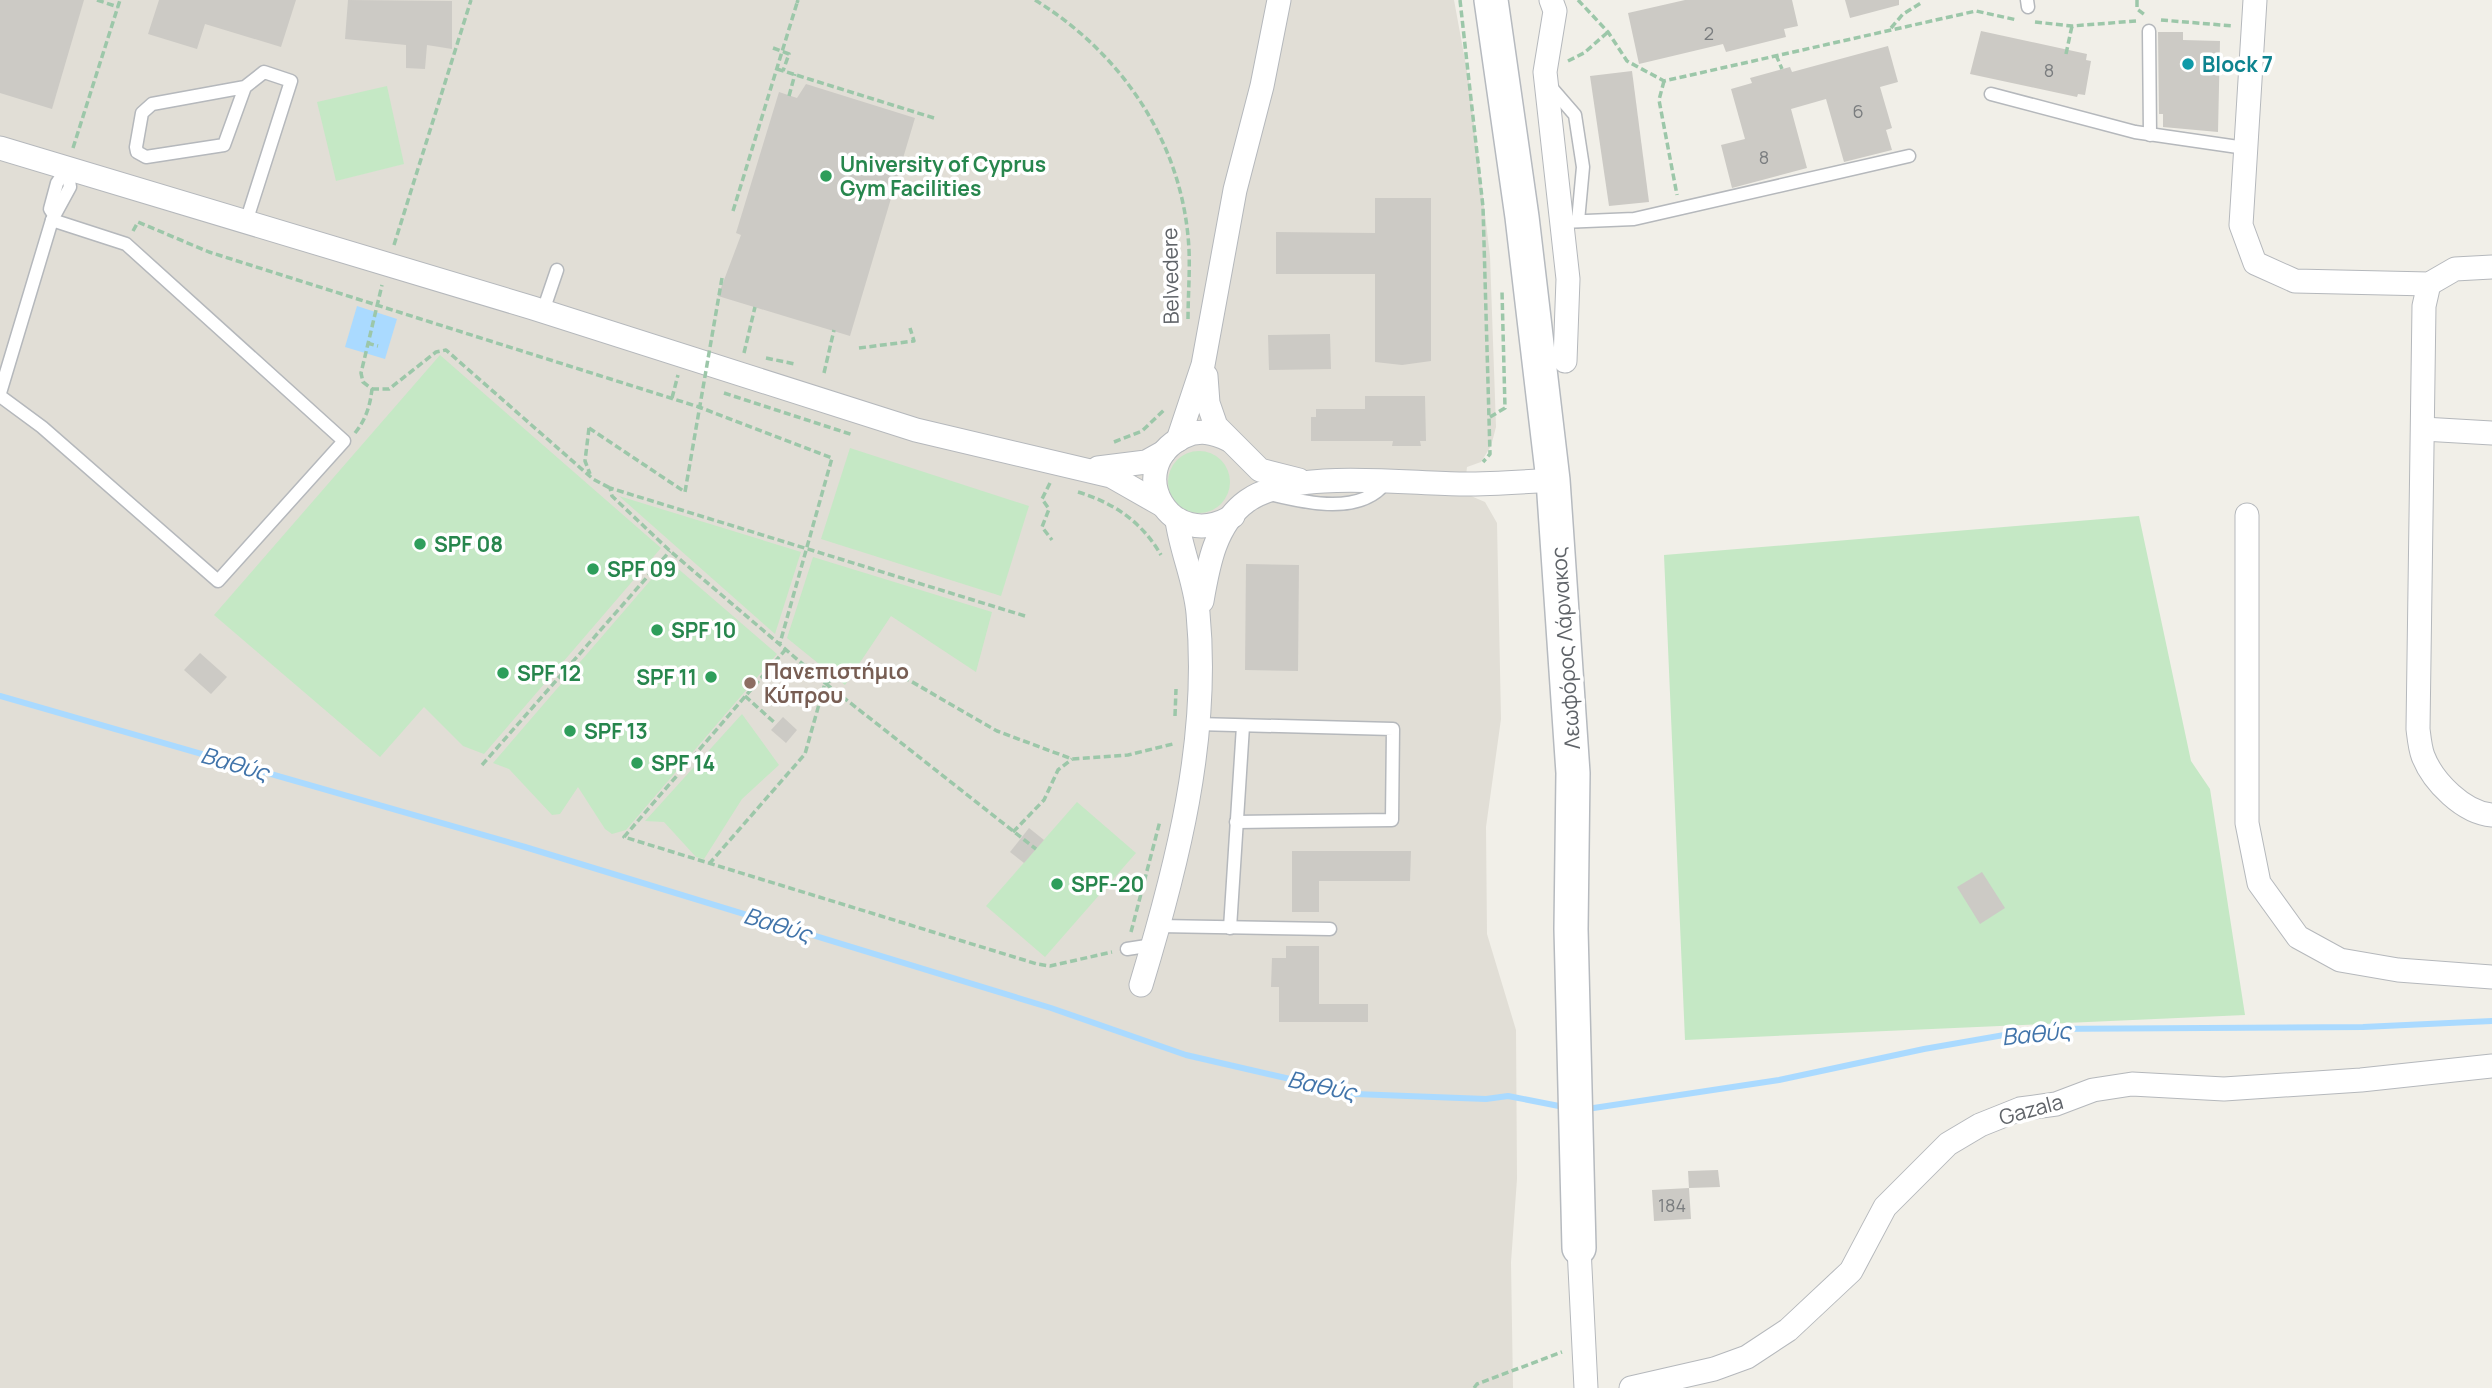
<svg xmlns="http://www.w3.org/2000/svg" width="2492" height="1388" viewBox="0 0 2492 1388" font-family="Manrope,sans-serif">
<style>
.education{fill:#e1ded6}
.green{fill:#c5e8c5}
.water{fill:#aadaff}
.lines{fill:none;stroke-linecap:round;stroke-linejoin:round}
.stream{stroke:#aadaff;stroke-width:6}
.building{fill:#cccac5}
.service-casing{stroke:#b5b8bc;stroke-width:15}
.minor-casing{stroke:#b5b8bc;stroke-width:25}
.secondary-casing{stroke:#b6babf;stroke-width:36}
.path{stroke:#9cc7a9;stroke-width:3.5;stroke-dasharray:7 3.5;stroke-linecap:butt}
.service{stroke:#fff;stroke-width:12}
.minor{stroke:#fff;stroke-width:23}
.secondary{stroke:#fff;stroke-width:33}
.path-bridge{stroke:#9cc7a9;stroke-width:3.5;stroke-dasharray:7 3.5;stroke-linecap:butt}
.culture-dot{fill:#0f9aa8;stroke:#fff;stroke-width:2.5}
.leisure-dot{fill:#2e9e5b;stroke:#fff;stroke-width:2.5}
.education-dot{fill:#8d6e63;stroke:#fff;stroke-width:2.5}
.labels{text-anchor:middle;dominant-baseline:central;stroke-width:7;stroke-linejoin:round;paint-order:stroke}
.number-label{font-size:18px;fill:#7a7d7f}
.culture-label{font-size:21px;font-weight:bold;fill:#0d838f;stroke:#fff;text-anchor:start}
.leisure-label{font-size:21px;font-weight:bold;fill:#27864d;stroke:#fff;text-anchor:start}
.street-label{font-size:21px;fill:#5f6368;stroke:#fff}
.education-label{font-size:21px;font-weight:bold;fill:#785e54;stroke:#fff;text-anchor:start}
.water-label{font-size:23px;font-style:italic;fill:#4174aa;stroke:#fff}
</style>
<rect width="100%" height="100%" fill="#f1efe8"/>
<polygon class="education" points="0,0 1454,0 1469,82 1490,256 1496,427 1491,446 1481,462 1467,467 1464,493 1485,502 1497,523 1501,719 1486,827 1487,934 1516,1030 1517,1179 1511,1262 1513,1388 0,1388"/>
<g class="green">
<polygon points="387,86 404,164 336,181 317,102"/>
<polygon points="440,355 661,548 484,754 463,746 424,707 380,757 214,615"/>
<polygon points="850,448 1029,506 1001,596 821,539"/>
<circle cx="1199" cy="482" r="31"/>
<polygon points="619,496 801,552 775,634"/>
<polygon points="2139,516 2191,761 2210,789 2245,1015 1685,1040 1664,555"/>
<polygon points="813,557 992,612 976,672 891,616 845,685 787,638"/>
<polygon points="668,560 777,654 626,830 612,834 605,829 578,787 560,814 552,815 509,769 493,763"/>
<polygon points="742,714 779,765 742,799 704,859 696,857 664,822 645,821"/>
<polygon points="1077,802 1136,853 1045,957 986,906"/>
</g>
<polygon class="water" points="357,306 397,319 385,359 345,347"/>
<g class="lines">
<g class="stream">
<polyline points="0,696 525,847 1051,1008 1186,1055 1355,1094 1486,1099 1508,1096 1564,1107"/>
<polyline points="1587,1109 1779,1080 1924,1049 2038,1029 2363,1027 2492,1021"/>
</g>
</g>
<g class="building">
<polygon points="0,0 84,0 52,109 0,93"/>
<polygon points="159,0 296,0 281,47 205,24 197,49 148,34"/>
<polygon points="348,0 452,1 452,49 427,45 425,69 406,68 406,45 345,39"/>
<polygon points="1685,0 1792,0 1798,26 1784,29 1786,37 1726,52 1723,44 1639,64 1628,13"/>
<polygon points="1845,0 1899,0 1899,5 1850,18"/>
<polygon points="1981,31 2087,54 2086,60 2091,61 2085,95 2078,94 2077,97 1970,74"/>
<polygon points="2158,32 2183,32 2183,40 2220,41 2218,132 2163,127 2163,114 2159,114"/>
<polygon points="1888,46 1898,82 1880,87 1892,128 1886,130 1892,150 1844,162 1826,99 1791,109 1807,168 1732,188 1721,145 1745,139 1731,89 1752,83 1750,78 1790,67 1792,72"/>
<polygon points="1632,71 1649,202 1609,206 1590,76"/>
<polygon points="806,84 915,118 850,336 718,296 741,235 736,233 779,92 797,98"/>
<polygon points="1375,198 1431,198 1431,361 1402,365 1375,362 1375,274 1276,274 1276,232 1375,233"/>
<polygon points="1330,334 1331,369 1269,370 1268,335"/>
<polygon points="1365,396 1425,396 1426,441 1420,441 1421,446 1392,446 1393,441 1311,441 1311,417 1316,417 1316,409 1365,409"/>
<polygon points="1246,564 1299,565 1298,671 1245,670"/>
<polygon points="200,653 227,677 211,694 184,670"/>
<polygon points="783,717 797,730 786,743 771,730"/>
<polygon points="1029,828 1044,840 1024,863 1010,852"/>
<polygon points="1292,851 1411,851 1410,881 1319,881 1319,912 1292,912"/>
<polygon points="1982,872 2005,908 1980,924 1957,887"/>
<polygon points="1286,946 1319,946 1319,1004 1368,1004 1368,1022 1279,1022 1279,987 1271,987 1272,958 1286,958"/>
<polygon points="1718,1170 1720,1187 1689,1188 1688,1171"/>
<polygon points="1689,1188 1691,1219 1654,1221 1652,1190"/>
</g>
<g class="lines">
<g class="service-casing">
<g id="service">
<polyline points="2027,0 2028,7"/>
<polyline points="2149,31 2150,135"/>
<polyline points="1549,85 1575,115 1583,167 1578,221"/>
<polyline points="245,87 224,145 146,157 137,152 136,147 142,113 152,104 245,87 264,72 291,81 246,222"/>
<polyline points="1991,94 2135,132 2245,148"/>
<polyline points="54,215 50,209 57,183 67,168"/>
<polyline points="1562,222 1634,219 1909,156"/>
<polyline points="543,311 557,270"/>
<polyline points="0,393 52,220 70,187 67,168"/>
<polyline points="0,396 42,427 218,581 344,441 126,244 52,220"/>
<path d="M1270 494C1306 503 1362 516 1387 481"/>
<polyline points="1197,724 1393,729 1392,820 1236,822"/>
<polyline points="1159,926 1330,929"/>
<polyline points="1230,928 1243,726"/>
<polyline points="1127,949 1153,945"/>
</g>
</g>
<g class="minor-casing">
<g id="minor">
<polyline points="1551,0 1555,11 1545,72 1568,279 1565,361"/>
<polyline points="2255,0 2241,225 2255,263 2295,281 2429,284 2455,269 2492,267"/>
<polyline points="0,148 533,308 916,430 1111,476 1162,505"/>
<path d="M2429 284 2424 306 2418 729C2419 737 2420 748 2423 756 2433 782 2464 813 2492 815"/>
<polyline points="1206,376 1208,403 1216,426 1260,470 1299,480"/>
<polyline points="2423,429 2492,433"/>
<polyline points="1178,440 1203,365 1235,190 1262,86 1279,0"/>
<path d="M1229 440C1213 432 1199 429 1183 437 1122 468 1170 555 1233 516"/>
<polyline points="1098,468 1146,462 1164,452"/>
<polyline points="2247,515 2247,823 2259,883 2298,937 2340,960 2398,970 2492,977"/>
<path d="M1202 601C1208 566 1215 524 1247 501 1294 468 1406 484 1463 484 1493 484 1523 482 1553 480"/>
<path d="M1141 985C1177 866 1210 739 1198 613 1195 580 1181 551 1177 520"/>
<polyline points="1579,1248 1586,1388"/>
<polyline points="1631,1388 1714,1369 1747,1357 1788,1330 1851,1271 1885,1207 1948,1144 1980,1125 2020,1109 2056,1104 2093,1090 2132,1084 2224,1089 2361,1080 2492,1066"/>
</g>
</g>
<g class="secondary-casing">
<polyline id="secondary" points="1491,0 1522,217 1553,480 1573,773 1571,929 1579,1248"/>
</g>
<g class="path">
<polyline points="97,0 118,7"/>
<path d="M1035 0C1123 54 1184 145 1189 250 1190 273 1188 296 1188 320"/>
<polyline points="1460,0 1483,207 1490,454 1483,462"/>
<polyline points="1578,0 1608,32 1627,61 1664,81 1976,11 2017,20"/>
<polyline points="2137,0 2137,9 2145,15"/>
<polyline points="797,3 798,0"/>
<polyline points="2161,20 2233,26"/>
<polyline points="2035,22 2072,26 2136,21"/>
<polyline points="1891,28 1903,14 1921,3"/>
<polyline points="773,48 789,54 783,71"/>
<polyline points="2066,54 2072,26"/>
<polyline points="1776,55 1782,69"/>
<polyline points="1568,61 1584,53 1608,32"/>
<polyline points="777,69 934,118"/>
<polyline points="1664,81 1659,100 1677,195"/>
<polyline points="789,96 795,74"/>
<polyline points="73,148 120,0"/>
<polyline points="133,231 138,222 209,252 699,407 832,458 780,643"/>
<polyline points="394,245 471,0"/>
<polyline points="367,343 378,346"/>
<polyline points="859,348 914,341 910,328"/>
<polyline points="744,353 755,307"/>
<polyline points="766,358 795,364"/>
<polyline points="824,373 834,330"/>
<polyline points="372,389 389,389 436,352 446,350 593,479 610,488"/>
<polyline points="724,393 853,435"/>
<polyline points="672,398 678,375"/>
<polyline points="1490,417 1505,408 1502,291"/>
<polyline points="589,428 585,461 590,474"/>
<path d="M355 433C366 419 370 406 372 389L363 382 361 373 382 285"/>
<polyline points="1114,442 1142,431 1165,409"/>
<polyline points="1050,483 1042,499 1049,509 1042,527 1052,540"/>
<path d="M1078 492C1114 503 1142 522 1161 555"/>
<polyline points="1025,616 610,488 612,496 670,551 825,683 871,667 895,672 997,731 1072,759 1128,755 1173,744"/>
<polyline points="786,649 624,837 1037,964 1050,966 1112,952"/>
<polyline points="745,696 776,724"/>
<polyline points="1175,716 1176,689"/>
<polyline points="482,765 670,551"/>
<polyline points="1013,832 1044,800 1058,770 1072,759"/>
<polyline points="709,864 805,754 825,683 1036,849"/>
<polyline points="1131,932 1160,821"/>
<polyline points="1474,1388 1477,1384 1562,1352"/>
</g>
<use href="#service" class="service"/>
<use href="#minor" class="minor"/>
<use href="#secondary" class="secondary"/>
<g class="path-bridge">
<polyline points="733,211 797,3"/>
<polyline points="589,428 685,492 722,278"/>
</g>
</g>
<circle class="culture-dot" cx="2188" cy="64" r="7"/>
<g class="leisure-dot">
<circle cx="826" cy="176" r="7"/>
<circle cx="420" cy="544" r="7"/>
<circle cx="593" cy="569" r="7"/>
<circle cx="657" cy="630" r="7"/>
<circle cx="503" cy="673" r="7"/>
<circle cx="711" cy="677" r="7"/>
<circle cx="570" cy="731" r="7"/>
<circle cx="637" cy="763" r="7"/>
<circle cx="1057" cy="884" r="7"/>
</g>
<circle class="education-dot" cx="750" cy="683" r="7"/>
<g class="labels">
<g class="number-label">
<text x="1709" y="33">2</text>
<text x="2049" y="70">8</text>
<text x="1858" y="111">6</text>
<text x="1764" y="157">8</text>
<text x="1672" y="1205">184</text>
</g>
<g class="culture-label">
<text x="2202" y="64">Block 7</text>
</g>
<g class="leisure-label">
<text x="840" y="164">University of Cyprus<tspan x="840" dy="24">Gym Facilities</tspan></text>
<text x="434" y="544">SPF 08</text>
<text x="607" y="569">SPF 09</text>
<text x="671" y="630">SPF 10</text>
<text x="517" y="673">SPF 12</text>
<text x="697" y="677" text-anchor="end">SPF 11</text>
<text x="584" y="731">SPF 13</text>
<text x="651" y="763">SPF 14</text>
<text x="1071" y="884">SPF-20</text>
</g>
<g class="street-label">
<text transform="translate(1170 276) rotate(-91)">Belvedere</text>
<text transform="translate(1565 648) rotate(-94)">Λεωφόρος Λάρνακος</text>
<text transform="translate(2031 1109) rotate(-15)">Gazala</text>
</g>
<g class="education-label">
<text x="764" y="671">Πανεπιστήμιο<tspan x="764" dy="24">Κύπρου</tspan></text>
</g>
<g class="water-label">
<text transform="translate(235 763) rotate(16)">Βαθύς</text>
<text transform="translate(778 924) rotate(17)">Βαθύς</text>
<text transform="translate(2036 1033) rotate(-6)">Βαθύς</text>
<text transform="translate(1322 1085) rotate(12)">Βαθύς</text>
</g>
</g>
</svg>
